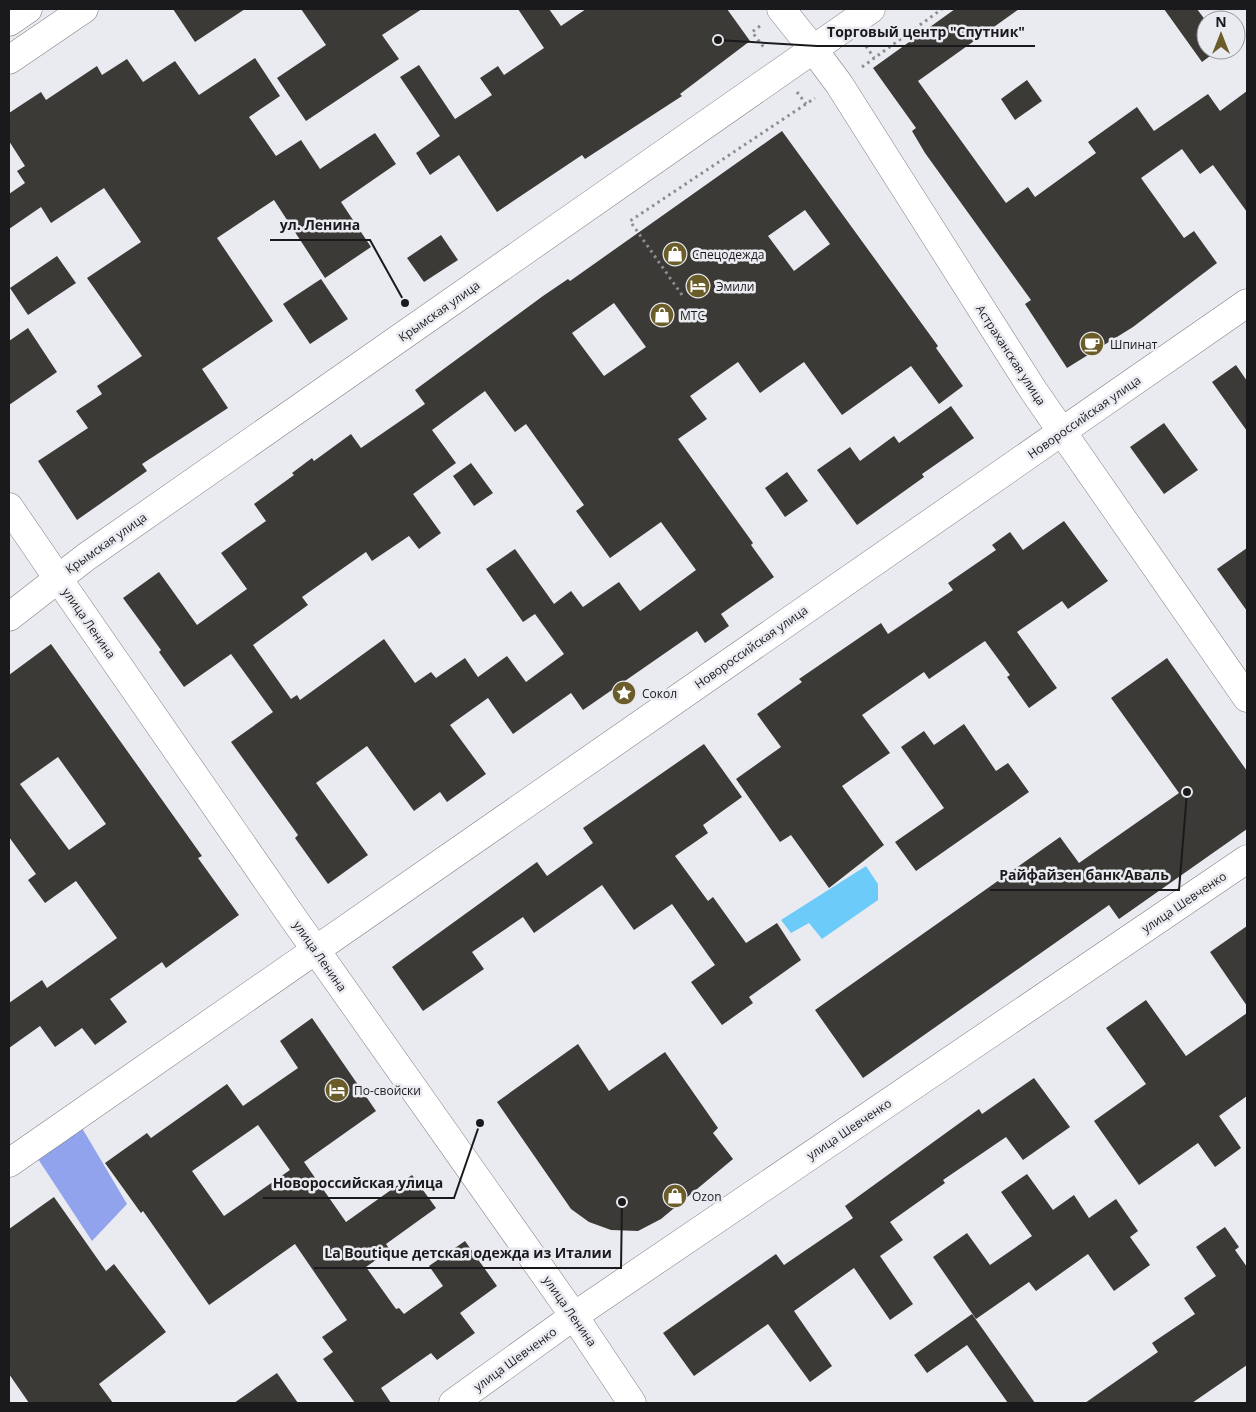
<svg xmlns="http://www.w3.org/2000/svg" width="1256" height="1412" viewBox="0 0 1256 1412" font-family="'Open Sans',sans-serif">
<style>
.forest{fill:#92a3ee}
.water{fill:#6ccbf9}
.building{fill:#3c3a36;fill-rule:evenodd}
.lines{fill:none;stroke-linecap:round;stroke-linejoin:round}
.street-casing{stroke:#808185;stroke-width:29}
.secondary-casing{stroke:#808185;stroke-width:29}
.path{stroke:#8d8d91;stroke-width:3;stroke-dasharray:2.5 4;stroke-linecap:butt}
.street{stroke:#fff;stroke-width:28}
.secondary{stroke:#fff;stroke-width:28}
.labels{text-anchor:middle;dominant-baseline:central;stroke-width:5;stroke-linejoin:round;paint-order:stroke}
.poi-label{font-size:12px;fill:#1a1a1c;stroke:#eaebf0;text-anchor:start}
.street-label{font-size:12px;fill:#1a1a1c;stroke:#eaebf0}
.leader{fill:none;stroke:#1a1a1c;stroke-width:2}
.callout-dot{fill:#1a1a1c;stroke:#eaebf0;stroke-width:2}
.callout-label{font-size:14px;text-anchor:middle;font-weight:bold;fill:#1a1a1c;stroke:#eaebf0;stroke-width:5;stroke-linejoin:round;paint-order:stroke}
</style>
<rect width="100%" height="100%" fill="#eaebf0"/>
<polygon class="forest" points="82,1128 127,1204 92,1241 38,1159"/>
<polygon class="water" points="866,866 878,884 878,900 822,939 809,923 791,933 781,920"/>
<g class="building">
<polygon points="173,9 245,9 195,42"/>
<polygon points="301,9 422,9 382,35 399,59 306,121 277,78 326,45"/>
<polygon points="518,9 549,9 561,26 586,9 727,9 750,41 680,94 682,96 585,159 582,155 497,212 459,155 430,175 416,153 440,136 400,77 419,65 455,119 492,95 480,78 498,66 504,75 544,48"/>
<polygon points="955,9 1019,9 918,81 1006,203 1028,187 1035,197 1096,153 1088,142 1137,107 1154,131 1208,94 1220,111 1247,91 1247,212 1213,165 1200,174 1182,149 1141,178 1184,238 1194,231 1217,263 1133,327 1067,368 1025,304 1031,300 925,153 912,131 916,128 873,68"/>
<polygon points="1164,9 1197,9 1206,21 1206,50 1218,50 1202,62"/>
<polygon points="255,58 280,96 249,117 276,156 301,140 320,169 375,133 396,164 341,202 371,247 325,278 274,200 217,238 273,321 202,369 228,408 142,464 147,471 77,520 38,461 88,428 76,411 102,394 97,386 142,356 87,278 141,242 104,188 51,223 41,207 9,229 9,194 25,183 17,171 25,166 9,141 9,113 41,92 46,100 97,66 102,75 127,59 143,82 175,61 199,95"/>
<polygon points="1027,80 1042,101 1015,120 1001,99"/>
<path d="M782 131 938 346 936 348 963 386 939 404 911 366 842 415 804 362 760 393 738 362 690 396 707 419 678 439 753 543 751 545 774 577 721 614 729 626 705 643 697 631 583 710 571 693 513 734 488 698 450 725 486 774 447 802 440 792 414 811 367 746 316 783 368 855 328 884 295 838 298 835 231 742 273 712 231 654 184 687 159 652 161 650 123 598 159 572 197 625 247 589 221 553 266 521 254 504 294 475 292 473 312 458 314 461 351 434 361 448 425 404 415 390 543 296 568 279 570 281ZM805 210 830 244 794 271 768 236ZM614 303 646 347 604 376 572 333ZM485 391 515 432 526 424 584 505 576 511 610 558 661 522 696 570 640 611 619 582 583 607 571 591 554 604 515 549 486 569 523 622 535 614 564 654 526 682 507 656 478 677 465 658 436 678 431 672 415 683 384 639 300 700 297 695 291 699 253 645 308 605 302 597 366 552 372 561 409 536 419 549 441 533 413 494 456 463 432 430Z"/>
<polygon points="441,235 458,260 424,282 407,258"/>
<polygon points="57,256 76,283 28,315 10,288"/>
<polygon points="321,279 348,319 310,344 283,304"/>
<polygon points="28,328 57,372 9,405 9,341"/>
<polygon points="1236,365 1247,381 1247,431 1212,382"/>
<polygon points="951,406 974,438 922,474 924,477 857,525 817,470 850,447 860,461 894,436 899,443"/>
<polygon points="1164,423 1198,470 1164,494 1130,447"/>
<polygon points="471,463 493,493 474,506 453,476"/>
<polygon points="787,472 808,501 785,517 765,488"/>
<polygon points="1064,521 1108,581 1068,609 1062,601 1017,632 1057,688 1029,708 1007,677 1010,675 985,641 929,679 924,672 862,715 890,753 842,786 884,845 829,888 791,835 780,842 736,779 781,747 757,714 802,682 799,679 881,623 888,634 953,590 948,583 996,550 992,545 1010,532 1023,550"/>
<polygon points="1247,548 1247,611 1217,569"/>
<path d="M51 644 202 856 198 858 239 915 166 968 162 962 110 999 127 1022 95 1045 82 1028 55 1047 40 1026 9 1048V1003L42 980 47 988 117 938 76 881 45 903 28 880 36 874 9 837V675ZM58 757 106 824 69 850 20 784Z"/>
<polygon points="1167,658 1247,771 1247,829 1119,919 1109,905 863,1078 815,1010 1060,837 1079,863 1179,793 1111,698"/>
<polygon points="964,724 996,771 1008,763 1029,792 916,871 895,842 944,808 901,747 924,731 934,745"/>
<polygon points="704,744 742,797 703,825 708,833 675,856 708,901 713,897 746,943 777,923 801,960 749,997 753,1003 722,1025 691,982 715,965 672,904 634,930 602,885 534,933 523,917 472,952 484,969 423,1011 392,967 537,862 547,876 593,843 583,828"/>
<polygon points="1247,926 1247,1006 1210,952"/>
<polygon points="1146,1000 1186,1056 1247,1013 1247,1096 1219,1116 1241,1148 1215,1167 1198,1143 1139,1185 1094,1121 1146,1084 1106,1028"/>
<path d="M312 1018 376 1111 304 1162 346 1222 412 1175 436 1208 386 1244 390 1250 366 1267 396 1309 399 1308 404 1314 443 1286 429 1266 465 1241 497 1286 460 1313 475 1333 437 1360 431 1353 381 1388 391 1403H355L323 1359 333 1352 322 1337 347 1320 295 1244 209 1305 143 1211 141 1213 105 1163 147 1133 151 1138 227 1084 243 1106 298 1068 280 1041ZM258 1125 290 1170 224 1216 192 1171Z"/>
<polygon points="578,1044 609,1091 665,1052 718,1128 713,1133 733,1159 661,1219 638,1231 611,1230 589,1222 571,1209 497,1102"/>
<polygon points="1034,1078 1070,1127 1023,1160 1006,1137 943,1180 945,1183 890,1222 903,1240 880,1256 913,1304 890,1320 854,1268 794,1311 832,1366 810,1382 768,1324 694,1376 663,1333 776,1254 784,1265 853,1218 845,1206 979,1109 982,1114"/>
<polygon points="1027,1174 1053,1210 1074,1195 1089,1218 1116,1199 1138,1231 1130,1237 1150,1265 1114,1291 1088,1254 1036,1291 1029,1282 976,1319 933,1257 967,1233 990,1265 1032,1236 1001,1192"/>
<polygon points="54,1197 106,1271 114,1264 166,1332 99,1384 113,1403 29,1403 9,1374 9,1229"/>
<polygon points="1225,1227 1239,1247 1235,1250 1247,1267 1247,1365 1192,1403 1085,1403 1158,1352 1152,1343 1195,1314 1184,1298 1216,1276 1196,1247"/>
<polygon points="972,1314 1035,1403 1008,1403 967,1345 927,1373 914,1355"/>
<polygon points="277,1373 298,1403 234,1403"/>
</g>
<g class="lines">
<g class="street-casing">
<g id="street">
<polyline points="781,9 813,49"/>
<polyline points="9,22 28,9"/>
<polyline points="9,60 84,9"/>
<polyline points="9,507 57,577"/>
<polyline points="9,1163 1247,303"/>
<polyline points="453,1403 574,1316 1247,859"/>
</g>
</g>
<g class="secondary-casing">
<g id="secondary">
<polyline points="813,49 839,84 1033,390 1247,698"/>
<polyline points="57,577 291,915 574,1316 632,1403"/>
<polyline points="9,617 86,557 871,9"/>
</g>
</g>
<g class="path">
<polyline points="760,26 752,32 765,49"/>
<polyline points="866,46 874,58"/>
<polyline points="862,67 942,9"/>
<polyline points="797,92 806,104"/>
<polyline points="682,295 630,221 815,98"/>
</g>
<use href="#street" class="street"/>
<use href="#secondary" class="secondary"/>
</g>
<defs>
<g id="shop-disc" transform="scale(1.25)"><circle r="9.5" fill="#6a5d2a" stroke="#eaebf0"/><path d="M-5-2.5h2.3a2.7 3.5 0 0 1 5.4 0H5L5.5 6h-11ZM-1.5-2.5h3a1.5 2.3 0 0 0-3 0Z" fill="#fff"/></g>
<g id="hotel-disc" transform="scale(1.25)"><circle r="9.5" fill="#6a5d2a" stroke="#eaebf0"/><path d="M-6-4.5h1.5V1H6V5H4.5V3h-9V5H-6ZM-4 0a1.8 1.8 0 1 1 3.6 0ZM.5 0V-2.5h3Q6-2.5 6 0Z" fill="#fff"/></g>
<g id="cafe-disc" transform="scale(1.25)"><circle r="9.5" fill="#6a5d2a" stroke="#eaebf0"/><path d="M-5.5-4.5H6V0H3Q3 3.5 0 3.5H-2.5Q-5.5 3.5-5.5 0ZM3-3.2v2h1.7v-2ZM-6 4.5H4V6H-6Z" fill="#fff"/></g>
<g id="sight-disc" transform="scale(1.25)"><circle r="9.5" fill="#6a5d2a" stroke="#eaebf0"/><path d="M0-6L1.8-2.2L6-1.7L2.9 1.2L3.7 5.4L0 3.3L-3.7 5.4L-2.9 1.2L-6-1.7L-1.8-2.2Z" fill="#fff"/></g>
</defs>
<g fill-rule="evenodd">
<use href="#shop-disc" x="675" y="254"/>
<use href="#hotel-disc" x="698" y="286"/>
<use href="#shop-disc" x="662" y="315"/>
<use href="#cafe-disc" x="1092" y="344"/>
<use href="#sight-disc" x="624" y="693"/>
<use href="#hotel-disc" x="337" y="1090"/>
<use href="#shop-disc" x="675" y="1196"/>
</g>
<g class="labels">
<g class="poi-label">
<text x="692" y="254">Спецодежда</text>
<text x="716" y="286">Эмили</text>
<text x="680" y="315">МТС</text>
<text x="1110" y="344">Шпинат</text>
<text x="642" y="693">Сокол</text>
<text x="354" y="1090">По-свойски</text>
<text x="692" y="1196">Ozon</text>
</g>
<g class="street-label">
<text transform="translate(439 311) rotate(-35)">Крымская улица</text>
<text transform="translate(1011 355) rotate(57)">Астраханская улица</text>
<text transform="translate(1084 417) rotate(-35)">Новороссийская улица</text>
<text transform="translate(106 543) rotate(-35)">Крымская улица</text>
<text transform="translate(89 623) rotate(55)">улица Ленина</text>
<text transform="translate(751 647) rotate(-35)">Новороссийская улица</text>
<text transform="translate(1184 902) rotate(-34)">улица Шевченко</text>
<text transform="translate(320 956) rotate(55)">улица Ленина</text>
<text transform="translate(849 1129) rotate(-34)">улица Шевченко</text>
<text transform="translate(570 1311) rotate(55)">улица Ленина</text>
<text transform="translate(515 1359) rotate(-36)">улица Шевченко</text>
</g>
</g>
<path class="leader" d="M718 40L817 46H1035M405 303L370 240H270M1187 792L1179 890H990M480 1123L454 1198H263M622 1202L621 1268H314"/>
<g class="callout-dot">
<circle cx="718" cy="40" r="5"/>
<circle cx="405" cy="303" r="5"/>
<circle cx="1187" cy="792" r="5"/>
<circle cx="480" cy="1123" r="5"/>
<circle cx="622" cy="1202" r="5"/>
</g>
<g class="callout-label">
<text x="926" y="37">Торговый центр "Спутник"</text>
<text x="320" y="230">ул. Ленина</text>
<text x="1084" y="880">Райфайзен банк Аваль</text>
<text x="358" y="1188">Новороссийская улица</text>
<text x="468" y="1258">La Boutique детская одежда из Италии</text>
</g>
<rect width="1256" height="1412" fill="none" stroke="#1a1a1c" stroke-width="20"/>
<g transform="translate(1221 35)"><circle r="24" fill="#eaebf0" stroke="#97979b"/>
<path d="M0-4L9 19L0 12L-9 19Z" fill="#6a5d2a"/>
<text y="-8" font-size="14" font-weight="bold" text-anchor="middle" fill="#1a1a1c">N</text>
</g>
</svg>
